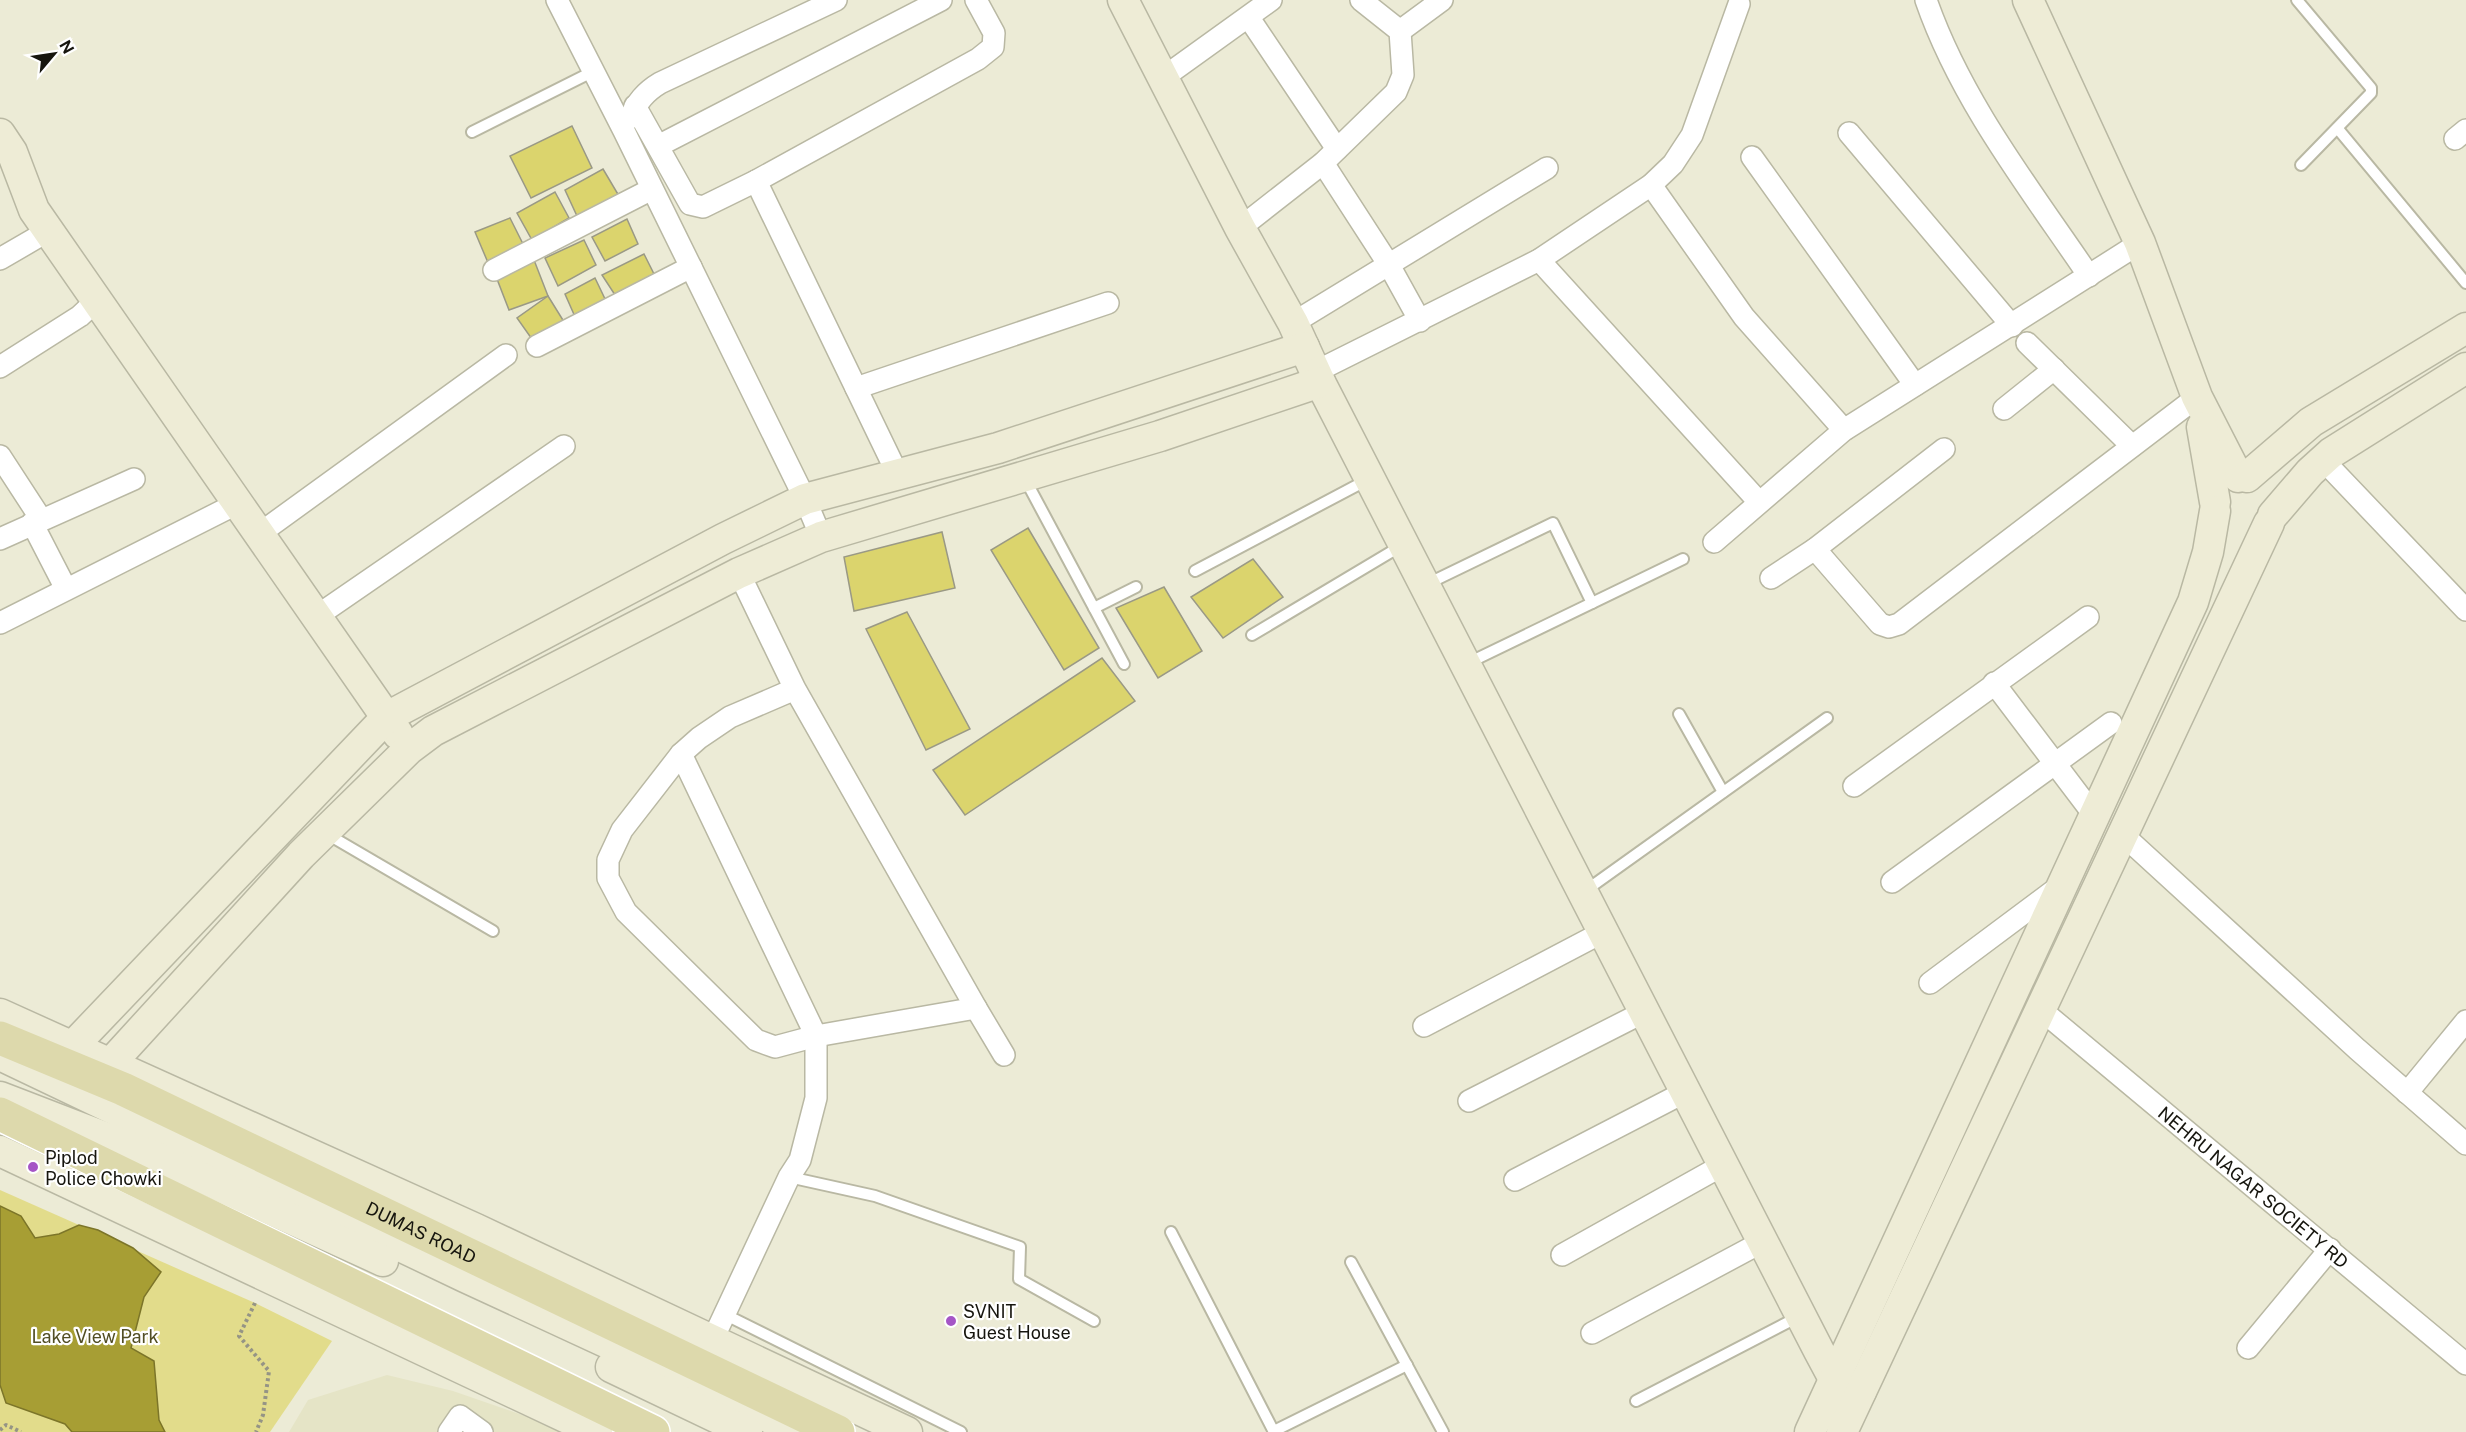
<svg xmlns="http://www.w3.org/2000/svg" width="2466" height="1432" viewBox="0 0 2466 1432" font-family="'Public Sans',sans-serif">
<style>
.built{fill:#e5e4c6}
.green{fill:#e2dc8b}
.water{fill:#a79e34;stroke:#7c7529;stroke-width:1.5}
.building{fill:#dbd46d;stroke:#9a9985;stroke-width:1.5}
.lines{fill:none;stroke-linecap:round;stroke-linejoin:round}
.lane-casing{stroke:#b9b8a3;stroke-width:14}
.street-casing{stroke:#b9b8a3;stroke-width:24}
.secondary-casing{stroke:#b9b8a3;stroke-width:33}
.primary-casing{stroke:#fff;stroke-width:36}
.path{stroke:#959485;stroke-width:4;stroke-dasharray:3 3;stroke-linecap:butt}
.lane{stroke:#fff;stroke-width:10}
.street{stroke:#fff;stroke-width:21}
.secondary{stroke:#eeecd6;stroke-width:30}
.primary{stroke:#ddd9ac;stroke-width:33}
.poi-dot{fill:#a555c6;stroke:#fff;stroke-width:2}
.labels{text-anchor:middle;dominant-baseline:central;stroke-width:4.5;stroke-linejoin:round;paint-order:stroke}
.poi-label{font-size:18px;fill:#16150e;stroke:#fff;text-anchor:start}
.street-label{font-size:18px;fill:#16150e;stroke:#fff}
.park-label{font-size:18px;fill:#524e24;stroke:#fff}
</style>
<rect width="100%" height="100%" fill="#ecebd6"/>
<polygon class="built" points="387,1375 453,1391 571,1432 289,1432 308,1400"/>
<polygon class="green" points="0,1190 255,1303 332,1341 270,1432 0,1432"/>
<polygon class="water" points="0,1206 21,1216 35,1238 59,1234 79,1225 98,1230 133,1248 161,1272 144,1297 131,1348 154,1361 159,1420 165,1432 72,1432 65,1424 6,1403 0,1385"/>
<g class="building">
<polygon points="572,126 592,168 531,198 510,156"/>
<polygon points="603,169 619,196 577,216 565,190"/>
<polygon points="555,192 569,218 532,240 517,213"/>
<polygon points="510,218 524,246 489,265 475,232"/>
<polygon points="627,219 638,244 605,261 592,237"/>
<polygon points="584,240 596,265 558,286 545,258"/>
<polygon points="644,254 655,276 617,298 602,275"/>
<polygon points="534,260 548,296 509,310 497,279"/>
<polygon points="595,278 606,301 576,319 565,294"/>
<polygon points="548,296 566,325 534,342 517,318"/>
<polygon points="1028,528 1099,648 1064,670 991,550"/>
<polygon points="942,532 955,588 854,611 844,557"/>
<polygon points="1253,559 1283,597 1223,638 1191,597"/>
<polygon points="1164,587 1202,651 1158,678 1116,608"/>
<polygon points="907,612 970,729 926,750 866,629"/>
<polygon points="1102,658 1135,701 965,815 933,770"/>
</g>
<g class="lines">
<g class="lane-casing">
<g id="lane">
<polyline points="2297,0 2371,88 2371,93 2301,165"/>
<polyline points="2338,129 2466,283"/>
<polyline points="472,132 594,71"/>
<polyline points="1025,479 1094,608 1136,587"/>
<polyline points="1195,571 1369,479"/>
<polyline points="1425,585 1553,523 1592,603"/>
<polyline points="1094,608 1124,664"/>
<polyline points="1252,635 1401,546"/>
<polyline points="1468,663 1683,559"/>
<polyline points="1679,714 1723,792"/>
<polyline points="327,834 493,931"/>
<polyline points="1585,891 1827,718"/>
<polyline points="789,1177 875,1196 1020,1247 1019,1279 1094,1321"/>
<polyline points="1171,1232 1274,1432"/>
<polyline points="1351,1262 1443,1432"/>
<polyline points="724,1314 961,1432"/>
<polyline points="1636,1401 1798,1317"/>
<polyline points="1274,1431 1407,1365"/>
</g>
</g>
<g class="street-casing">
<g id="street">
<polyline points="557,0 624,131 805,499 821,537"/>
<path d="M1926 0C1961 101 2030 189 2089 276"/>
<polyline points="1249,18 1337,149"/>
<polyline points="1400,31 1442,0"/>
<polyline points="1164,77 1271,0"/>
<polyline points="635,106 690,204 703,207 756,181 978,59 993,47 994,33 976,0"/>
<path d="M630 118C637 102 645 92 660 83L836 0"/>
<polyline points="1849,133 2012,326"/>
<polyline points="2455,139 2466,130"/>
<polyline points="658,146 941,0"/>
<polyline points="1752,157 1915,385"/>
<polyline points="1323,163 1389,265 1420,321"/>
<polyline points="756,181 898,475"/>
<polyline points="1651,185 1744,317 1844,430"/>
<polyline points="1240,228 1323,163 1396,92 1403,75 1400,31 1361,0"/>
<polyline points="0,259 48,231"/>
<polyline points="1539,260 1759,502"/>
<polyline points="494,270 652,189"/>
<polyline points="1293,323 1547,168"/>
<polyline points="2027,343 2132,446"/>
<polyline points="537,346 691,267"/>
<polyline points="0,367 80,316 97,300"/>
<polyline points="1315,372 1539,260 1651,185 1673,164 1692,135 1739,4"/>
<polyline points="856,388 1108,303"/>
<polyline points="2004,409 2054,369"/>
<polyline points="0,456 41,519"/>
<polyline points="2323,460 2466,610"/>
<polyline points="32,523 66,589"/>
<polyline points="259,534 506,355"/>
<polyline points="0,539 134,479"/>
<polyline points="1714,542 1844,430 2140,243"/>
<polyline points="1815,549 1880,624 1889,627 1899,624 2197,397"/>
<polyline points="739,573 795,689 976,1008 816,1036 775,1047 756,1040 626,912 608,878 608,860 622,830 681,754 699,738 730,717 795,689"/>
<polyline points="1771,578 1815,549 1944,449"/>
<polyline points="317,616 564,446"/>
<polyline points="0,623 238,503"/>
<polyline points="1994,683 2094,815"/>
<polyline points="681,754 816,1036 816,1098 800,1160 789,1177 712,1341"/>
<polyline points="1854,786 2088,617"/>
<polyline points="2122,834 2357,1049 2466,1144"/>
<polyline points="1892,882 2111,723"/>
<polyline points="1930,983 2060,886"/>
<polyline points="976,1008 1004,1055"/>
<path id="s1" d="M2040 1009 2466 1364"/>
<polyline points="1424,1026 1603,932"/>
<polyline points="2407,1093 2466,1021"/>
<polyline points="1469,1101 1644,1012"/>
<polyline points="1515,1180 1685,1092"/>
<polyline points="1562,1255 1723,1165"/>
<polyline points="1592,1333 1762,1242"/>
<polyline points="2248,1348 2330,1249"/>
<polyline points="449,1432 460,1416 482,1432"/>
</g>
</g>
<g class="secondary-casing">
<g id="secondary">
<polyline points="1123,0 1240,228 1293,323 1320,382 1819,1351 1834,1379 1861,1391"/>
<polyline points="2028,0 2140,243 2197,397 2238,477"/>
<polyline points="0,134 12,152 34,210 398,734"/>
<polyline points="2202,427 2215,502"/>
<polyline points="2247,477 2311,422 2466,328"/>
<polyline points="2273,515 2310,472 2331,453 2466,368"/>
<polyline points="0,1014 476,1229 907,1432"/>
<polyline points="73,1046 387,717 723,539 805,499 998,448 1304,347"/>
<polyline points="0,1055 465,1277 800,1432"/>
<polyline points="111,1063 301,855 409,749 433,731 739,573 821,537 1160,436 1320,382"/>
<polyline points="0,1097 156,1157 383,1261"/>
<polyline points="0,1151 597,1432"/>
<polyline points="611,1367 747,1432"/>
<polyline points="1810,1432 2193,602 2208,552 2215,511"/>
<polyline points="1842,1432 2269,523"/>
</g>
</g>
<g class="primary-casing">
<g id="primary">
<path id="s2" d="M0 1038 123 1089 838 1432"/>
<polyline points="0,1114 653,1432"/>
</g>
</g>
<g class="path">
<polyline points="255,1303 239,1336 269,1371 263,1415 256,1432"/>
<polyline points="0,1430 6,1425 21,1432"/>
</g>
<use href="#lane" class="lane"/>
<use href="#street" class="street"/>
<use href="#secondary" class="secondary"/>
<use href="#primary" class="primary"/>
</g>
<g class="poi-dot">
<circle cx="33" cy="1167" r="6"/>
<circle cx="951" cy="1321" r="6"/>
</g>
<g class="labels">
<g class="poi-label">
<text x="45" y="1157">Piplod<tspan x="45" dy="21">Police Chowki</tspan></text>
<text x="963" y="1311">SVNIT<tspan x="963" dy="21">Guest House</tspan></text>
</g>
<g class="street-label">
<text stroke="none"><textPath href="#s1" startOffset="278">NEHRU NAGAR SOCIETY RD</textPath></text>
<text stroke="none"><textPath href="#s2" startOffset="464">DUMAS ROAD</textPath></text>
</g>
<g class="park-label">
<text x="95" y="1336">Lake View Park</text>
</g>
</g>
<g transform="translate(54 54) rotate(61)" stroke="#ffffff" stroke-width="4.5" paint-order="stroke">
<path d="M0-4.5L10 22L0 15L-10 22Z" fill="#16150e"/>
<text y="-9" font-size="16" font-weight="bold" text-anchor="middle" fill="#16150e">N</text>
</g>
</svg>
